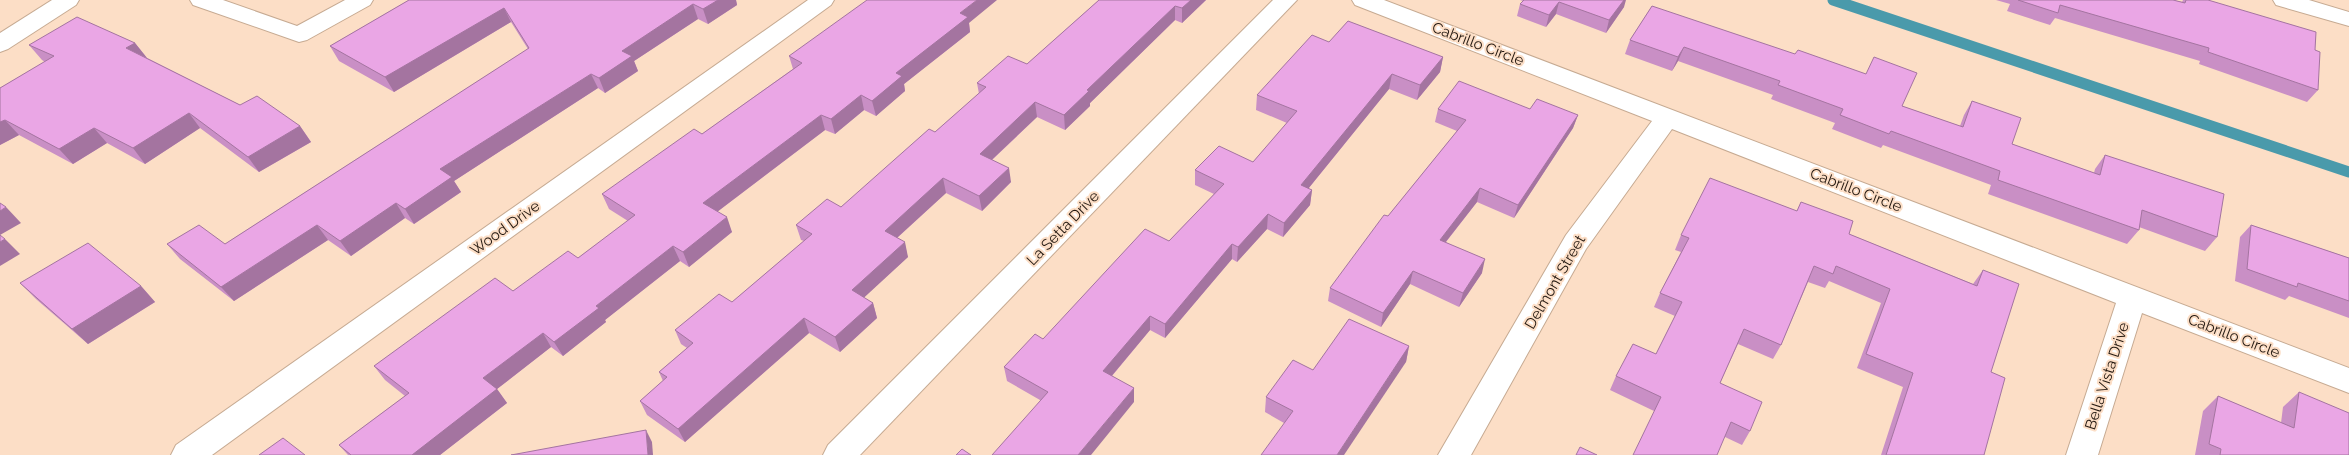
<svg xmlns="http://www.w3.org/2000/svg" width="2349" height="455" viewBox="0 0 2349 455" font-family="Raleway,sans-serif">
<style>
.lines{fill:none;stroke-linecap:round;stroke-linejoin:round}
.stream{stroke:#4a9aab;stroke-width:11}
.minor-casing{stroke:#c6aa92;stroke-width:2}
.minor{fill:#fff;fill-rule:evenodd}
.wall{fill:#c98fc5}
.shaded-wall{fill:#a474a0}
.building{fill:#eaa6e5;stroke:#a474a0}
.labels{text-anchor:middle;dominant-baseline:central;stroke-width:4;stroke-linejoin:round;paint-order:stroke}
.street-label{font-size:15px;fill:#231810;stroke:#fcdec6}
</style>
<rect width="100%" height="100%" fill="#fcdec6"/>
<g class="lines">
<polyline class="stream" points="1833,0 2349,172"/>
<g class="minor-casing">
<g id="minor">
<polygon points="52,0 79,0 76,5 8,49 0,52 0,33"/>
<polygon points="190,0 223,0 297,26 345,0 373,0 370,5 307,40 299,42 193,5"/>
<polygon points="808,0 834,0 831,5 212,455 171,455 176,445"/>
<polygon points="1273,0 1297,0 860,455 823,455 828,445"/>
<polygon points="1352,0 1384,0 2349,368 2349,393 2142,313 2098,455 2066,455 2116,303 1672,129 1586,249 1471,455 1438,455 1566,235 1652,121 1355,5"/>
<polygon points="2273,0 2309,0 2349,12 2349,26 2276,5"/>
</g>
</g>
<use href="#minor" class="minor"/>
</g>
<g class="wall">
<polygon points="409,0 736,0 737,5 708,24 698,19 634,61 638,71 605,93 598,88 454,181 461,192 414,224 405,218 351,256 328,240 234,301 180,259 167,244 225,244 528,49 511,22 394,92 339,61 330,46"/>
<polygon points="1099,0 1206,0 1182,23 1175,20 1090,103 1090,106 1065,130 1037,117 992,160 1011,182 982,211 946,193 897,238 908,257 863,298 873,303 877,318 840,352 809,333 685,442 647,415 640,401 663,381 659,372 687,348 681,344 675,330 732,302 804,241 801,240 796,225 841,207 935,132 979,94 977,83 1027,64"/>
<polygon points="1520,0 1624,0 1624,7 1606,33 1556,14 1546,27 1517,16 1520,4 1523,1"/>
<polygon points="1996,0 2173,0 2182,2 2183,0 2208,0 2315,50 2318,90 2307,102 2199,64 2200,61 2055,18 2050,25 2007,11 2010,4"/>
<polygon points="1652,6 1902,106 1960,126 1964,115 1972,101 2012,144 2094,173 2095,169 2105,155 2217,237 2205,251 2139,227 2139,230 2127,244 1988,194 1991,185 1883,145 1881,148 1832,129 1835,123 1771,99 1773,95 1678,61 1672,71 1625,54 1630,40"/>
<polygon points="969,23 970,32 904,84 905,91 876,116 864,110 835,134 825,130 717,212 732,232 689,267 680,261 605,320 606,322 563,356 551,347 497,389 507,403 440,455 348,455 339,445 405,396 385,380 374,366 513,291 578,258 628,221 609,209 602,194 702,134 793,69 789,56"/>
<polygon points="1329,42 1443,57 1440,72 1417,100 1389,89 1308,189 1312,190 1310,205 1283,237 1267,229 1237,262 1232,259 1165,338 1150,330 1112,376 1134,402 1040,400 1007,381 1004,367 1043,339 1169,241 1214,194 1195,185 1195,170 1253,162 1287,123 1256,110 1257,95"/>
<polygon points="135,43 147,58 240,105 300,126 311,142 259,172 200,128 145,164 107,143 73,164 19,135 0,145 0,88 45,62 42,60 29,45"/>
<polygon points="1438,109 1530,109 1578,115 1573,128 1514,218 1477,202 1446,242 1482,273 1459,307 1410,284 1381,327 1328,301 1330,288 1457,131 1435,122"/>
<polygon points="1801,202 1849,234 1973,284 1983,270 1991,372 1984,455 1881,455 1903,387 1857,368 1881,303 1829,281 1825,288 1808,282 1781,345 1773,359 1738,344 1720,383 1750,431 1742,445 1725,437 1654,411 1610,390 1616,376 1656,354 1675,316 1654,307 1660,293 1681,252 1675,250 1681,235 1797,211"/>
<polygon points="2251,225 2349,258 2349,318 2289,296 2285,300 2235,281 2240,237"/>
<polygon points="20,283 141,286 155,302 88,344 36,299"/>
<polygon points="1409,346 1406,362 1284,423 1265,412 1266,397 1313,370"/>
<polygon points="2299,392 2349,455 2195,455 2203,411 2218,396 2281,423 2283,407"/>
</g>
<g class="shaded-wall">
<polygon points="718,0 736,0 737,5 708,24 703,9"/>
<polygon points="977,0 997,0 969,23 970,32 904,84 905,91 876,116 872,101 896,73 960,13"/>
<polygon points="1191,0 1206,0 1182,23 1182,8"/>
<polygon points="1624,0 1626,0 1624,7 1606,33 1609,20"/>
<polygon points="1559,2 1556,14 1546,27 1549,15"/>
<polygon points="693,4 698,19 634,61 638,71 605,93 599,78 622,51"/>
<polygon points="1175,6 1175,20 1090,103 1090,106 1065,130 1064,115 1087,90"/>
<polygon points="504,8 511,22 394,92 385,77"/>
<polygon points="135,43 147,58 126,48"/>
<polygon points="1684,47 1678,61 1672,71 1678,57"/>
<polygon points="1443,57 1440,72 1417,100 1420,85"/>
<polygon points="591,74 598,88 454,181 461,192 414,224 405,209 440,169"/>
<polygon points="1392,74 1389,89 1299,200 1301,185"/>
<polygon points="861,95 864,110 835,134 831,119"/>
<polygon points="1035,102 1037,117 982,169 980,154"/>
<polygon points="189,113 200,128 145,164 133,148"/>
<polygon points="821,115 825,130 709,218 703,203"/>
<polygon points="1578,115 1573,128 1514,218 1518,205"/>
<polygon points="5,120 19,135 0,145 0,122"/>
<polygon points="300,126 311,142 259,172 248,157"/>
<polygon points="94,128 107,143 73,164 59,149"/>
<polygon points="1009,168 1011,182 982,211 979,196"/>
<polygon points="943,178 946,193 888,246 885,231"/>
<polygon points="1480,188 1477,202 1437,253 1440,240"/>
<polygon points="1312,190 1310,205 1283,237 1284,223"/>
<polygon points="396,203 405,218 351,256 340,241"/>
<polygon points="6,207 21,223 0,235 0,211"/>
<polygon points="1268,214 1267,229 1237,262 1238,247"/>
<polygon points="727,217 732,232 689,267 683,252"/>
<polygon points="317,225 328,240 234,301 221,287"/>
<polygon points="5,239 20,254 0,266 0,242"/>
<polygon points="905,242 908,257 856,305 852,290"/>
<polygon points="1232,244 1232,259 1165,338 1165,324"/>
<polygon points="673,246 680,261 605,320 606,322 563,356 554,342 596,306"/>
<polygon points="1485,259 1482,273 1459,307 1463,293"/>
<polygon points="1413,271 1410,284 1381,327 1383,313"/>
<polygon points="141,286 155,302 88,344 72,329"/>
<polygon points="873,303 877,318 840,352 835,337"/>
<polygon points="1150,316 1150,330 1104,385 1103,371"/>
<polygon points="804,318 809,333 685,442 678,429"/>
<polygon points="543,333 551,347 497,389 507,403 440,455 412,455 483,378"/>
<polygon points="1409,346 1406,362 1344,455 1337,455"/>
<polygon points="1134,388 1134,402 1091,455 1078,455"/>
<polygon points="646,430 652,442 653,455 648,455"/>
</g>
<g class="building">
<polygon points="409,0 718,0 703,9 693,4 622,51 632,56 599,78 591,74 440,169 452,177 405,209 396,203 340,241 317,225 221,287 167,244 199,225 225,244 529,48 504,8 385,77 330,46"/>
<polygon points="867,0 977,0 960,13 968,17 896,73 902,76 872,101 861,95 831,119 821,115 703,203 727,217 683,252 673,246 596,306 599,308 554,342 543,333 483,378 497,389 412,455 351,455 339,445 409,393 374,366 495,278 513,291 568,251 578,258 635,215 602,194 694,129 702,134 802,63 789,56"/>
<polygon points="1099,0 1191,0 1182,8 1175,6 1087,90 1089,91 1064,115 1035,102 980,154 1009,168 979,196 943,178 885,231 905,242 852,290 873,303 835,337 804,318 678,429 640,401 667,377 659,372 693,343 675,330 719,294 732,302 812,234 796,225 827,199 841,207 929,129 935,132 986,87 977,83 1008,56 1027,64"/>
<polygon points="1524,0 1624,0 1609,20 1559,2 1549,15 1520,4"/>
<polygon points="2018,0 2173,0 2185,3 2186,0 2208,0 2316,32 2315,50 2320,52 2318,90 2208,52 2209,48 2060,5 2058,13"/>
<polygon points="1652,6 1795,54 1798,50 1866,74 1874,57 1917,73 1902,106 1963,127 1972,101 2021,118 2012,144 2100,175 2105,155 2224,194 2217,237 2142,210 2139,230 1998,180 2000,171 1891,131 1889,134 1840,115 1843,109 1778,85 1780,81 1684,47 1678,57 1630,40"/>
<polygon points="77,17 135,43 126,48 240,105 257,96 300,126 248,157 189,113 133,148 94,128 59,149 5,120 0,122 0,88 54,56 29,45"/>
<polygon points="1348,21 1443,57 1420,85 1392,74 1301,185 1312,190 1284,223 1268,214 1238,247 1232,244 1165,324 1150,316 1103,371 1134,388 1078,455 992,455 1048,392 1004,367 1035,334 1043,339 1145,229 1169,241 1224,184 1195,170 1219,146 1253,162 1297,111 1257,95 1312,35 1329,42"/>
<polygon points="1459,81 1530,109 1537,99 1578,115 1518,205 1480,188 1440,240 1485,259 1463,293 1413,271 1383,313 1330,288 1384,215 1388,216 1466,120 1438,109"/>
<polygon points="1710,178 1797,211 1801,202 1853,221 1849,234 1977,286 1983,270 2019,284 1991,372 2005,378 1984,455 1886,455 1913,373 1866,354 1890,289 1836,266 1833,274 1814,266 1781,345 1744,329 1720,383 1762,402 1750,431 1731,422 1717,455 1633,455 1661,397 1616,376 1633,344 1656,354 1682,302 1660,293 1689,238 1681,235"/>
<polygon points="0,203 6,207 0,211"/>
<polygon points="2251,225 2349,258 2349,301 2298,283 2297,287 2247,269"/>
<polygon points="0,235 5,239 0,242"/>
<polygon points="88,243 141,286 72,329 20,283"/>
<polygon points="1349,319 1409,346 1337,455 1261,455 1293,411 1266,397 1293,360 1313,370"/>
<polygon points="2299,392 2349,413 2349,455 2220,455 2221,449 2209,444 2218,396 2294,428"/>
<polygon points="646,430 648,455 511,455"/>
<polygon points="283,438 305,455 259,455"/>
<polygon points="1580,447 1597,455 1576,455"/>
<polygon points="962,449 971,455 956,455"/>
</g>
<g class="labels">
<g class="street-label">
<text transform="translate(1478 44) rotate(21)">Cabrillo Circle</text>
<text transform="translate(1856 190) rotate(21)">Cabrillo Circle</text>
<text transform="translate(505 228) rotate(-36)">Wood Drive</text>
<text transform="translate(1063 228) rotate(-46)">La Setta Drive</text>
<text transform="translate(1555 282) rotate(-60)">Delmont Street</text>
<text transform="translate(2234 336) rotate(21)">Cabrillo Circle</text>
<text transform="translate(2107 376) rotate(-72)">Bella Vista Drive</text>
</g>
</g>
</svg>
